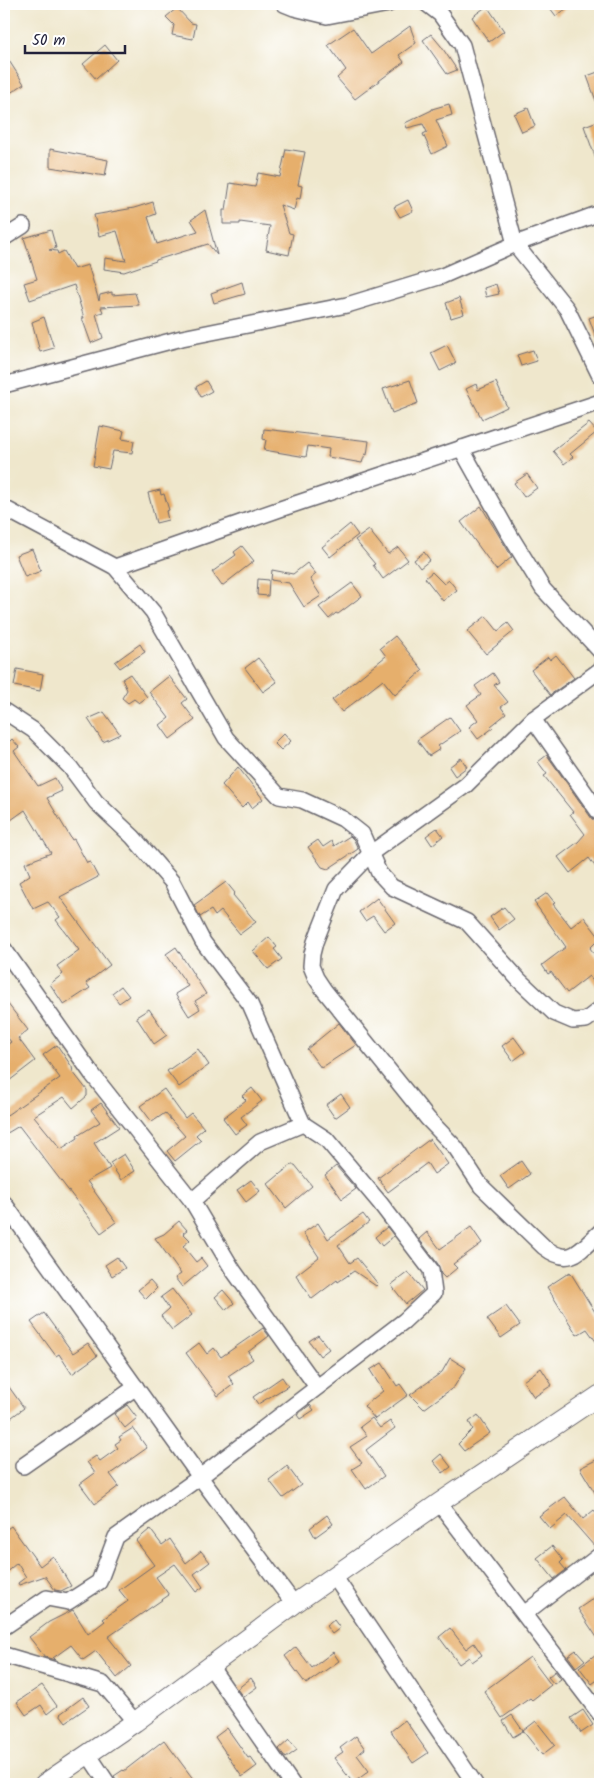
<svg xmlns="http://www.w3.org/2000/svg" width="604" height="1788" viewBox="0 0 604 1788" font-family="Kalam,sans-serif">
<style>
.building{fill:#e6af6c}
.lines{fill:none;stroke-linecap:round;stroke-linejoin:round}
.minor-casing{stroke:#6a676e;stroke-width:18}
.tertiary-casing{stroke:#6a676e;stroke-width:21}
.minor{stroke:#fff;stroke-width:15}
.tertiary{stroke:#fff;stroke-width:19}
</style>
<rect width="100%" height="100%" fill="#fff"/>
<filter id="ink" filterUnits="userSpaceOnUse"><feTurbulence type="fractalNoise" baseFrequency=".02" numOctaves="2"/><feDisplacementMap in="SourceGraphic" scale="10" xChannelSelector="R" yChannelSelector="G"/><feConvolveMatrix kernelMatrix="1 2 1 2 8 2 1 2 1" color-interpolation-filters="sRGB"/></filter>
<filter id="wash" filterUnits="userSpaceOnUse"><feTurbulence type="fractalNoise" baseFrequency=".0096" numOctaves="4" result="noise"/><feDisplacementMap in="SourceGraphic" scale="20" xChannelSelector="R" yChannelSelector="G"/><feGaussianBlur stdDeviation="1.12" result="paint"/><feColorMatrix in="noise" values="0 0 0 0 0 0 0 0 0 0 0 0 0 0 0 0 0 1.4 0 .05"/><feComposite in="paint" operator="in"/></filter>
<g filter="url(#wash)">
<rect width="100%" height="100%" fill="#efe7cc"/>
<g id="blocks">
<g class="building">
<polygon points="547,4 573,4 556,16"/>
<polygon points="487,6 504,31 489,42 472,17"/>
<polygon points="177,8 191,23 196,24 193,39 172,35 174,25 166,17"/>
<polygon points="410,26 416,43 399,55 404,62 355,99 337,78 346,70 328,45 353,28 371,54"/>
<polygon points="431,34 441,46 457,70 447,74 423,40"/>
<polygon points="105,45 117,60 96,79 83,64"/>
<polygon points="4,53 24,84 4,97"/>
<polygon points="598,72 600,79 599,109 587,76"/>
<polygon points="449,104 452,115 436,120 448,146 432,154 423,134 427,132 423,124 407,128 405,123 432,110 432,109"/>
<polygon points="528,108 535,126 522,132 514,114"/>
<polygon points="598,121 600,128 600,168 599,168 584,126"/>
<polygon points="50,149 108,160 105,176 50,167"/>
<polygon points="286,149 305,152 298,185 302,186 300,199 297,198 294,210 280,205 289,233 293,234 289,255 266,250 270,226 240,222 240,224 223,224 223,210 226,210 230,183 255,187 258,173 280,177"/>
<polygon points="408,200 413,211 400,217 394,207"/>
<polygon points="153,202 156,214 148,217 157,244 198,231 191,220 205,210 217,255 208,244 156,260 156,261 124,272 104,269 105,258 126,261 117,231 99,236 94,215 134,208"/>
<polygon points="51,230 56,248 49,250 57,251 58,254 64,251 74,269 88,265 99,301 100,295 112,292 112,295 135,293 139,305 101,307 103,312 96,314 103,338 91,343 82,318 84,318 81,308 74,285 30,300 24,283 37,279 24,238"/>
<polygon points="242,282 245,294 214,303 211,293"/>
<polygon points="496,284 499,294 486,297 484,288"/>
<polygon points="459,298 464,314 451,318 446,303"/>
<polygon points="600,314 600,346 599,346 589,318"/>
<polygon points="44,317 54,348 40,352 32,322"/>
<polygon points="447,345 456,363 440,371 431,353"/>
<polygon points="533,350 537,361 521,366 517,355"/>
<polygon points="410,380 418,403 392,413 383,389"/>
<polygon points="206,381 212,391 201,397 196,387"/>
<polygon points="496,382 507,407 482,419 466,389 476,384 478,390"/>
<polygon points="589,423 597,432 570,454 573,457 564,464 553,451"/>
<polygon points="100,426 124,431 122,439 134,441 132,453 113,451 109,469 93,466"/>
<polygon points="264,429 369,441 367,455 365,454 362,463 328,457 329,449 308,446 306,457 264,450 266,440 263,439"/>
<polygon points="527,474 537,488 524,497 514,483"/>
<polygon points="160,490 161,495 164,494 169,510 166,511 168,520 156,523 148,493"/>
<polygon points="481,506 512,557 496,570 461,522"/>
<polygon points="350,524 358,535 330,557 322,547"/>
<polygon points="369,530 388,554 398,547 408,560 383,579 373,565 375,564 355,540"/>
<polygon points="242,546 254,561 222,586 212,572 236,555 234,552"/>
<polygon points="32,549 41,571 25,577 16,555"/>
<polygon points="424,552 430,560 420,568 414,560"/>
<polygon points="307,563 316,574 310,579 321,596 304,607 289,583 271,580 272,570 293,574"/>
<polygon points="432,572 444,584 449,580 457,590 443,601 425,578"/>
<polygon points="258,579 269,580 268,596 257,595"/>
<polygon points="352,583 362,596 338,614 336,613 329,619 319,607"/>
<polygon points="486,616 498,631 508,623 514,631 486,654 467,631"/>
<polygon points="395,636 423,670 395,695 383,680 342,712 332,700 386,656 380,648"/>
<polygon points="140,644 145,652 120,668 115,662"/>
<polygon points="556,655 574,678 550,695 531,670 548,657 550,660"/>
<polygon points="258,658 277,682 263,692 245,668"/>
<polygon points="17,669 43,674 40,691 14,686"/>
<polygon points="493,673 499,682 494,685 508,702 501,707 506,714 491,726 493,728 478,739 469,727 478,720 467,705 481,695 475,686"/>
<polygon points="130,674 147,697 139,703 134,699 128,703 122,698 127,690 122,679"/>
<polygon points="169,676 187,699 182,703 195,720 170,739 160,725 169,718 149,692"/>
<polygon points="104,712 120,734 103,742 88,719"/>
<polygon points="450,717 460,731 438,746 440,749 429,756 417,740"/>
<polygon points="284,733 291,741 281,750 274,743"/>
<polygon points="4,737 8,743 12,739 19,747 14,751 38,786 55,778 62,791 47,798 72,840 74,839 87,863 90,862 98,877 60,897 110,965 86,983 90,988 64,1005 50,984 63,974 57,966 79,950 56,920 60,917 48,902 33,909 19,882 30,875 25,863 51,853 25,810 4,825"/>
<polygon points="547,755 592,819 600,823 600,873 589,858 570,873 558,857 578,842 585,834 570,814 573,812 544,776 547,774 538,762"/>
<polygon points="461,758 467,767 455,776 449,767"/>
<polygon points="238,767 263,799 252,808 248,802 242,808 222,785"/>
<polygon points="437,828 443,836 432,845 426,836"/>
<polygon points="350,836 354,840 358,849 328,869 322,867 308,847 318,840 323,847 332,841 334,846"/>
<polygon points="226,882 235,893 233,895 256,922 240,934 221,911 215,916 211,910 200,917 194,905"/>
<polygon points="547,893 555,903 553,904 571,927 584,917 600,938 590,948 600,962 600,991 589,976 567,993 551,972 548,974 542,965 566,947 534,902"/>
<polygon points="377,898 395,923 384,931 373,916 365,921 359,912"/>
<polygon points="504,907 514,919 499,930 490,917"/>
<polygon points="269,937 277,947 274,949 282,959 268,969 253,951"/>
<polygon points="176,947 206,994 195,1001 200,1009 189,1016 175,994 188,986 166,954"/>
<polygon points="121,986 129,996 119,1003 112,993"/>
<polygon points="4,999 28,1030 18,1038 35,1061 9,1081 4,1073 4,1047 11,1042 4,1033"/>
<polygon points="149,1009 167,1035 154,1044 136,1017"/>
<polygon points="339,1023 356,1045 321,1068 307,1049"/>
<polygon points="514,1037 525,1052 513,1061 502,1046"/>
<polygon points="57,1045 72,1067 73,1072 87,1090 87,1096 73,1108 64,1097 34,1116 61,1149 78,1138 77,1136 100,1122 91,1110 101,1103 119,1127 94,1143 110,1168 87,1181 116,1222 101,1233 19,1126 4,1135 4,1117 60,1078 43,1055"/>
<polygon points="198,1049 209,1065 179,1087 167,1071"/>
<polygon points="252,1088 262,1101 241,1117 247,1125 235,1134 223,1118 246,1100 242,1096"/>
<polygon points="164,1089 185,1118 191,1113 204,1128 196,1135 201,1140 175,1161 167,1151 185,1136 165,1113 152,1122 140,1106"/>
<polygon points="341,1094 350,1107 335,1118 326,1105"/>
<polygon points="430,1139 448,1164 434,1174 427,1163 388,1192 378,1178"/>
<polygon points="124,1154 135,1171 121,1180 110,1163"/>
<polygon points="521,1161 530,1174 509,1189 500,1176"/>
<polygon points="291,1165 295,1165 312,1186 286,1208 268,1184"/>
<polygon points="336,1166 356,1189 342,1199 325,1175"/>
<polygon points="251,1180 260,1191 246,1202 237,1190"/>
<polygon points="363,1214 369,1222 338,1245 350,1263 357,1258 378,1284 376,1286 354,1271 338,1282 337,1280 312,1299 296,1275 319,1257 303,1233 318,1223 328,1239"/>
<polygon points="179,1221 187,1230 183,1233 190,1240 183,1246 196,1262 201,1258 207,1266 182,1287 175,1278 181,1274 155,1238 164,1234"/>
<polygon points="387,1227 394,1236 382,1246 375,1237"/>
<polygon points="471,1227 482,1243 453,1264 457,1268 445,1278 441,1274 438,1264 419,1239 427,1232 440,1249"/>
<polygon points="117,1257 125,1268 112,1276 105,1265"/>
<polygon points="408,1272 423,1290 406,1304 391,1285"/>
<polygon points="570,1272 600,1320 600,1347 587,1329 577,1335 547,1287"/>
<polygon points="150,1280 157,1288 146,1299 138,1290"/>
<polygon points="172,1289 192,1315 172,1330 161,1316 169,1309 161,1297"/>
<polygon points="223,1290 234,1303 226,1310 215,1297"/>
<polygon points="506,1306 520,1325 501,1338 487,1319"/>
<polygon points="44,1313 73,1353 88,1343 97,1356 72,1374 59,1354 56,1356 31,1322"/>
<polygon points="263,1328 269,1336 248,1352 253,1359 228,1376 234,1384 218,1396 186,1353 199,1343 207,1354 214,1348 221,1357"/>
<polygon points="318,1335 329,1349 320,1356 309,1341"/>
<polygon points="450,1358 466,1368 454,1387 424,1409 410,1395 442,1372"/>
<polygon points="382,1363 397,1386 400,1384 408,1395 375,1419 364,1406 383,1391 370,1370"/>
<polygon points="541,1368 552,1385 534,1397 523,1381"/>
<polygon points="282,1377 288,1386 258,1404 253,1397"/>
<polygon points="4,1380 24,1408 4,1423"/>
<polygon points="127,1405 137,1418 125,1428 114,1414"/>
<polygon points="310,1405 314,1410 300,1419 297,1415"/>
<polygon points="478,1415 490,1433 464,1451 458,1444 473,1429 469,1422"/>
<polygon points="372,1418 380,1428 390,1421 395,1428 366,1450 384,1476 366,1489 352,1469 362,1463 350,1447 367,1436 360,1427"/>
<polygon points="133,1428 147,1448 110,1474 119,1486 95,1504 80,1484 95,1473 87,1462 96,1456 100,1461 118,1448 115,1444 121,1440 119,1437"/>
<polygon points="441,1454 451,1467 443,1473 433,1461"/>
<polygon points="600,1458 600,1501 580,1468"/>
<polygon points="287,1466 301,1485 283,1498 269,1480"/>
<polygon points="565,1497 583,1519 594,1510 600,1518 600,1546 595,1547 567,1515 550,1529 539,1516"/>
<polygon points="327,1515 333,1524 315,1537 310,1528"/>
<polygon points="11,1526 40,1566 53,1556 71,1586 61,1591 55,1590 45,1576 19,1585 18,1583 26,1577 17,1563 4,1574 4,1531"/>
<polygon points="150,1529 162,1545 170,1539 186,1563 201,1551 210,1562 194,1574 203,1587 196,1592 175,1564 156,1577 169,1595 108,1637 131,1666 117,1678 96,1651 83,1660 71,1645 53,1658 55,1660 45,1657 29,1637 49,1622 73,1610 88,1634 105,1621 103,1619 128,1601 119,1590 154,1565 136,1541"/>
<polygon points="552,1546 563,1560 560,1563 566,1570 554,1579 537,1558"/>
<polygon points="600,1594 600,1642 578,1609"/>
<polygon points="334,1620 340,1628 332,1634 326,1626"/>
<polygon points="450,1628 466,1649 474,1643 482,1655 472,1662 469,1657 459,1664 439,1637"/>
<polygon points="296,1647 312,1668 333,1652 339,1661 306,1684 285,1656"/>
<polygon points="576,1650 585,1660 576,1667 568,1656"/>
<polygon points="600,1651 600,1678 592,1684 579,1667"/>
<polygon points="530,1657 551,1685 532,1700 530,1698 502,1718 484,1691"/>
<polygon points="555,1671 561,1679 554,1684 548,1677"/>
<polygon points="251,1678 257,1687 243,1697 237,1689"/>
<polygon points="42,1685 57,1706 47,1714 41,1705 26,1715 17,1702"/>
<polygon points="83,1697 89,1706 66,1722 60,1714"/>
<polygon points="583,1710 593,1725 581,1733 571,1718"/>
<polygon points="512,1715 523,1731 513,1737 503,1721"/>
<polygon points="405,1720 428,1753 413,1763 391,1731"/>
<polygon points="536,1721 555,1745 542,1755 523,1731"/>
<polygon points="227,1728 248,1758 250,1757 257,1766 242,1777 215,1737"/>
<polygon points="356,1736 365,1749 357,1755 369,1771 353,1783 334,1758 343,1752 340,1748"/>
<polygon points="164,1740 197,1784 175,1784 171,1779 164,1784 119,1784 114,1776 123,1770 124,1771"/>
<polygon points="289,1740 297,1750 286,1758 279,1749"/>
</g>
</g>
</g>
<g filter="url(#ink)">
<use href="#blocks" fill-opacity="0" stroke="#6a676e" stroke-width="1"/>
<g class="lines">
<g class="minor-casing">
<g id="minor">
<polyline points="284,4 294,8 327,16 389,4"/>
<polyline points="427,4 440,14 462,45 515,244 567,309 600,376"/>
<polyline points="4,238 23,226"/>
<polyline points="4,385 182,338 347,305 442,276 515,244 600,213"/>
<polyline points="461,448 508,532 543,589 600,651"/>
<polyline points="4,508 115,567 153,612 226,738 279,796 302,800 343,819 362,834 379,873 392,887 467,922 519,980 554,1013 573,1021 586,1020 600,1009"/>
<polyline points="115,567 283,508 600,402"/>
<path d="M600 670 533 719 466 785 371 853 336 889 315 942 312 954 311 966 316 978 324 990 428 1119 456 1148 481 1186 544 1247C571 1268 580 1250 600 1232"/>
<polyline points="4,711 33,730 70,767 96,802 133,837 172,882 203,942 250,1004 303,1124"/>
<polyline points="533,719 600,814"/>
<polyline points="4,949 92,1074 192,1201 233,1270 317,1387"/>
<polyline points="4,1203 200,1477 294,1604"/>
<polyline points="23,1466 136,1387"/>
<polyline points="439,1503 600,1714"/>
<polyline points="334,1576 475,1784"/>
<polyline points="524,1614 600,1555"/>
<polyline points="4,1627 47,1598 68,1602 99,1582 116,1537 200,1477 404,1321 434,1293 431,1270 380,1203 326,1139 303,1124 260,1142 192,1201"/>
<polyline points="4,1655 103,1684 135,1722"/>
<polyline points="210,1666 292,1784"/>
<polyline points="88,1754 108,1784"/>
</g>
</g>
<g class="tertiary-casing">
<polyline id="tertiary" points="44,1784 135,1722 294,1604 439,1503 600,1395"/>
</g>
<use href="#minor" class="minor"/>
<use href="#tertiary" class="tertiary"/>
</g>
</g>
<rect width="604" height="1788" fill="none" stroke="#fff" stroke-width="20"/>
<path d="M25 45v8h100v-8" fill="none" stroke="#22223b" stroke-width="2.5"/>
<text x="32" y="45" font-size="15" fill="#22223b" stroke="#ffffff" stroke-width="4" paint-order="stroke">50 m</text>
</svg>
